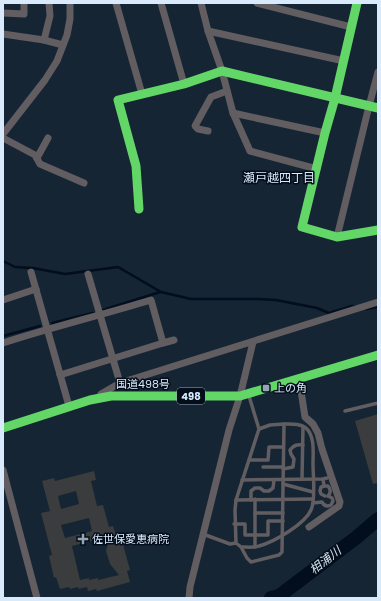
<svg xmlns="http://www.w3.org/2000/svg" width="381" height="601" viewBox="0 0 381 601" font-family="Poppins,'Noto Sans JP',sans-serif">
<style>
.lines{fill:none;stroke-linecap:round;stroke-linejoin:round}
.stream{stroke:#020d1d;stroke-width:2.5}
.river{stroke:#020d1d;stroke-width:14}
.building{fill:#3a3c3d;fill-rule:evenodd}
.lane{stroke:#615d60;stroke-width:3.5}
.street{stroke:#615d60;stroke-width:7}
.fast{stroke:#63d668;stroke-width:9}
.poi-dot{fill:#94a5b7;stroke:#040e1a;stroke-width:1.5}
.labels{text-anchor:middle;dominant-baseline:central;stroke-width:3;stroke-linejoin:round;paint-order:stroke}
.shield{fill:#040e1a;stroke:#99a8b9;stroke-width:1}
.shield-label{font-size:10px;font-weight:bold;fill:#d9eafd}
.street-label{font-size:11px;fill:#d9eafd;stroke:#040e1a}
.poi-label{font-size:11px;fill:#d9eafd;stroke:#040e1a;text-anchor:start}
.neighbourhood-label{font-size:12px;fill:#d9eafd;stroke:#040e1a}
.water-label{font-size:12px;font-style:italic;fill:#d3e2f1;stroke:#040e1a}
</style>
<rect width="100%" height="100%" fill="#152534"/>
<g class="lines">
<g class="stream">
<polyline points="3,261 15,267 33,268 65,274 118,267 161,292 191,299 258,299 276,300 317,308 329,313 352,306 356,307"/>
<polyline points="366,309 378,307"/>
<polyline points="103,310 160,292"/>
<polyline points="52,323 93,313"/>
<polyline points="3,337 3,336 40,326"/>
</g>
<polyline class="river" points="271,598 279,596 357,537 378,519"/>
</g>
<g class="building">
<polygon points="378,414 378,483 373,484 355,421"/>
<path d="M94 471 96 480 91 481 97 506 103 505 109 527 113 526 117 538 121 537 130 570 127 571 130 582 97 591 96 589 88 591 87 587 79 589 78 587 70 589 69 587 60 589 56 577 54 578 49 556 52 555 41 513 50 511 42 481 54 478 55 481ZM76 491 79 504 61 509 58 496ZM89 518 92 531 65 538 61 525ZM110 536 106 551 110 564 119 575 98 580V578L89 580V578L80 580 72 546Z"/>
</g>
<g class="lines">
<g class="lane">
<polyline points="249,396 259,429"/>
<polyline points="345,411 378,403"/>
<path d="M284 424C291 424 301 423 307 429 315 438 313 453 313 464 313 475 316 500 311 510 305 524 274 542 259 546 254 548 247 547 241 547L236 543 235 510 236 500 259 429 270 425Z"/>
<polyline points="249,460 268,460 269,447 283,447"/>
<polyline points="263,467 283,467"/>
<path d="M283 469 293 467 294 459 291 454 290 450C294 445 297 444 303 445"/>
<polyline points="302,479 303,427"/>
<polyline points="323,479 324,486 321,487 320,491 321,494 325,496"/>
<polyline points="242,480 323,479 327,478"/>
<polyline points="283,484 313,492"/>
<path d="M324 486H328C331 490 331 492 328 496"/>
<polyline points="255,499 255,547"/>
<polyline points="236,500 313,499"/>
<polyline points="251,500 251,491 255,488 260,488 264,491 269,491 273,488 274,480"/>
<path d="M313 503 322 502C324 506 327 507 331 505L333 501 332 498 328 496"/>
<polyline points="255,513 283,513"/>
<polyline points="234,524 245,524 245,535 268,535 268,521 283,521"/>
<polyline points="203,534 230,544 236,543"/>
<polyline points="241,547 247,558 251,562 279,555 282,552 284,424"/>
</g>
<g class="street">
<polyline points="116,3 142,94"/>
<polyline points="161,3 184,84"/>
<polyline points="201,3 208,31 222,71 233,113 250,151 317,169"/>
<polyline points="257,3 351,27"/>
<polyline points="3,13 24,14 24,3"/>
<polyline points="208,31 344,61"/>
<polyline points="3,34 44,40 63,45"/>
<polyline points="44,40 50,16 49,3"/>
<polyline points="233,113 325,133"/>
<polyline points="208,131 198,129 195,126 211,97 227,91"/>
<polyline points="3,134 45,80 57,61 67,35 70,19 70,3"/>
<polyline points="3,138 35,155 40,164 84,183"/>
<polyline points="37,158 48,138"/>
<polyline points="337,237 369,106 378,72"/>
<polyline points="31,272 69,406"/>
<polyline points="88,274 120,383"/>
<polyline points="3,300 36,289"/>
<path d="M3 343C52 327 102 315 151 300L163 343"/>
<polyline points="60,375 163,343 174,340"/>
<polyline points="299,378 305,417 313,424 318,433 322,449 340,502 339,506 309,527"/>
<polyline points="101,394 120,383 378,302"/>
<polyline points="3,470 37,598"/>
<polyline points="189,598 190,587 229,430 240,396 253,342"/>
</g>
<g class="fast">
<polyline points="357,3 335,98 325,133 302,227 337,237 378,230"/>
<polyline points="139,209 136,166 118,100 184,84 222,71 378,108"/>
<polyline points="3,428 90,400 111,396 240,396 378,355"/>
</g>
</g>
<g class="poi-dot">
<rect x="262" y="384" width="8" height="8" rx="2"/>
<path d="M81 533h4v4h4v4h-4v4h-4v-4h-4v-4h4z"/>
</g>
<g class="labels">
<rect class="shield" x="177" y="388" width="28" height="16" rx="3"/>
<g class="shield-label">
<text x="191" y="396">498</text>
</g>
<g class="street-label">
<text x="143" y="384">国道498号</text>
</g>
<g class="poi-label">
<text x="274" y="388">上の角</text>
<text x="92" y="539">佐世保愛恵病院</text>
</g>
<g class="neighbourhood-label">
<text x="279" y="177">瀬戸越四丁目</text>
</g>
<g class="water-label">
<text transform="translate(325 560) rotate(-38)">相浦川</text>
</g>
</g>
<rect width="381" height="601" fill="none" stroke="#d9eafd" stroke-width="8"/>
</svg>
